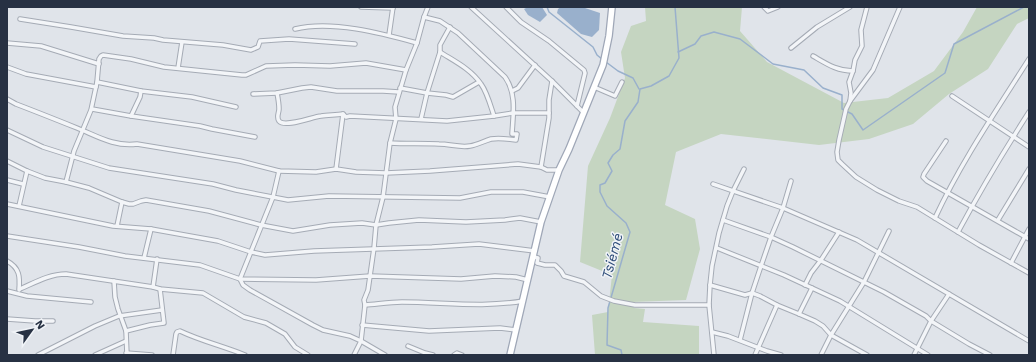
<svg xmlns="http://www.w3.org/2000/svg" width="1036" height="362" viewBox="0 0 1036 362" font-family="'Work Sans',sans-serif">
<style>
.green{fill:#c5d5c1}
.water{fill:#99b0cc}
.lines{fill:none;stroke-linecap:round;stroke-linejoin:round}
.stream{stroke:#99b0cc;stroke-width:1.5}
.street-casing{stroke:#a5abb5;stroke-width:5.5}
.primary-casing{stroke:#9fa7b7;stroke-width:8}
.street{stroke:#f3f5f8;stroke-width:3.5}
.primary{stroke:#fff;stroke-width:5.5}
.labels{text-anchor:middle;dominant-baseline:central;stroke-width:3;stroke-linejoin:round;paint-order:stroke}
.water-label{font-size:14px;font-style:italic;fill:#2f4e7a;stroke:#f0f3f7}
</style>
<rect width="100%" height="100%" fill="#e0e4ea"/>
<polygon class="green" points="645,7 742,7 740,31 767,62 844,103 888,98 934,71 963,32 977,7 1029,7 1029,18 1017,24 988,69 949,94 913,124 869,139 819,145 721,134 676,152 665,205 695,219 700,249 686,300 632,302 634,308 645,309 643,322 699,326 699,355 595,355 592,315 608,312 612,275 580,262 588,166 610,118 625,78 621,52 631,26 646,21"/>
<g class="water">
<polygon points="528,7 542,7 547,15 540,22 528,15 524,9"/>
<polygon points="561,7 582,7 600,13 599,30 592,37 581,34 557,13 558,9"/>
</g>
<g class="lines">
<g class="stream">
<polyline points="547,7 549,12 593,47 597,55 603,60"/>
<polyline points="678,52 695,44 701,36 714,32 740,39 773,64 804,70 823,88 842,95 842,109 852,114 863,130 945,73 954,44 1024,7"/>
<polyline points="606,62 618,71 633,78 639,89"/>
<polyline points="622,355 621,350 607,345 608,308 630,232 626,223 607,206 600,192 600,185 605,183 612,171 608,163 613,155 620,149 625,121 638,102 640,89 651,86 669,76 679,58 675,7"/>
</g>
<g class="street-casing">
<g id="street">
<polyline points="361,7 393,8"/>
<polyline points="471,7 552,81 583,112"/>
<polyline points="506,7 521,22 549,41 584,70 585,73 577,106"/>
<polyline points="764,7 768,11 778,7"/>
<polyline points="867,7 861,30 862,46 855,60 853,71 849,82 851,93 850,101 846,109 839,140 837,152 838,160 842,164 856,177 877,190 899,201 917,207 979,245 1029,273"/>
<polyline points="20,19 71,27 123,36 154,38 163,40 223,45 251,50 258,47 260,41 289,39 355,44"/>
<path d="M295 29C331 20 381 33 417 43"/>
<polyline points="389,35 393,7"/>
<polyline points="7,43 41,46 99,64"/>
<polyline points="791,48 817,27 850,7"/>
<path d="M440 52C454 61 471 69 481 84 487 92 491 107 494 116"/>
<path d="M813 56C827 64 837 71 853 71"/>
<polyline points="7,67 26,74 96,87"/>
<polyline points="178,68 182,42"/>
<polyline points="97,82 141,91 192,97 236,107"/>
<polyline points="594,87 615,96 622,82"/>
<polyline points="400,88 427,93 446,95 453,97 479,82"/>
<polyline points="512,91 518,88 535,65"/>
<path d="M277 93C278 98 279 104 279 109 279 113 276 117 279 121 285 128 312 117 321 116 328 115 335 115 343 114L346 117 350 116 447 121 494 116 513 113H549"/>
<polyline points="253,94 277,93 302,88 311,87 337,91 383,91 399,92"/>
<polyline points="952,96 1029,147"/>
<path d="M7 99 16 104C37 112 57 120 77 128 97 136 114 147 137 144L240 161 279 171 316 172 336 169 356 172 386 173 430 171 518 164 541 167 547 170H559"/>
<polyline points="850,101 873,70 900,7"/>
<polyline points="92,109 131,116 200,126 212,129 255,137"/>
<polyline points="131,116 140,97 141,91"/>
<polyline points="421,119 427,93 440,52 440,45 450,27"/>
<polyline points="7,130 43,147 109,168 213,184 236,190 288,200 329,196 460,198 491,192 523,192 550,197"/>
<polyline points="946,141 924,174 923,177 927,181 1029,239"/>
<path d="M390 143C406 144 423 143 439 144 450 144 460 148 470 146 477 145 484 141 491 139 497 138 509 139 516 140L517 134H512C513 115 517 94 505 77L458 33 440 21 424 17"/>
<polyline points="7,161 27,171 45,178 66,182 89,188 122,202 129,204 133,204 141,201 146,200 209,211 261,225 293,231 330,225 362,223 376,225 389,223 419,220 466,222 505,220 520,218 541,222"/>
<polyline points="541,167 549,118 549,100 552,81"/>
<polyline points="336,169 343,114"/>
<polyline points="279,171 273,197 240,279 243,285 250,290 313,325 323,330 350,336 361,341 385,355"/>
<polyline points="7,180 23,184"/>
<polyline points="66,182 74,151 91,110 97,82 99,59 101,56 103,55 131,59 164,67 242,75 246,75 266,66 295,65 330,66 366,63 406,70"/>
<polyline points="713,184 783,208 857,240 1029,341"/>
<polyline points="7,204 113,226 151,229 218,241 251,252 265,255 314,251 432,247 479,244 535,251"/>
<polyline points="19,206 27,171"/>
<path d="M935 218C961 162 996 111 1029 59"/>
<polyline points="723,220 771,237 793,247 884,292 926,316 931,321 969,344 990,355"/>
<polyline points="998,220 1029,169"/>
<polyline points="117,226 122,202"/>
<path d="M958 232C980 191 1004 151 1029 112"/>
<polyline points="7,236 79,247 125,256 200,265 240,279 316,280 370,276 461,279 495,276 516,277 528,280"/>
<polyline points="717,248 784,275 840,301 928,355"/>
<polyline points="534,257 538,258 537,263 545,265 555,265 561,271 564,276 584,282 601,296 614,301 635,305 709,305"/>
<polyline points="144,258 151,229"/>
<path d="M7 261C20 268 20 277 19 290"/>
<polyline points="1011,263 1029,229"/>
<polyline points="114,281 115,297 118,309 126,331 127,355"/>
<polyline points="710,285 745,295 752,293 760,296 777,305 799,314 815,321 823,326 831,335 867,355"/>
<polyline points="805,285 811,273 821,260 839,232"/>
<polyline points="153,287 157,259"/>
<path d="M20 289C34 283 49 274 66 274L153 287 160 289 203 293 244 317 266 323 285 334 295 347 308 355"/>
<polyline points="7,291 27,296 91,302"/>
<path d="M365 305C378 304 390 302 402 302 442 302 484 308 523 301"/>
<polyline points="799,314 812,288"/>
<polyline points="7,319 35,321 53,321"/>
<polyline points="362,325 429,331 500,328 516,330"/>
<polyline points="126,331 150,325 164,323 160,289"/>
<polyline points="712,332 728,336 767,351 781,355"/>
<polyline points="740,340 752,293 761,266 771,237 783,208 791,181"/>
<polyline points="408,346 425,353 433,355"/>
<polyline points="126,353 152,355"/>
<polyline points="38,355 95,326 119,316 162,310"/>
<polyline points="95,355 126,341"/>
<path d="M173 355 176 334 177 332 180 331C201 341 223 346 245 355"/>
<polyline points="354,355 361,341 365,305 364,300 368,290 374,248 376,225 383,197 390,143 396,119 395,107 406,70 417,43 424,17 428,7"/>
<polyline points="454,355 457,353 462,355"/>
<polyline points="714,355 709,305 710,285 712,266 719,233 727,206 733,191 744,169"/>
<polyline points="755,355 777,305"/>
<polyline points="821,355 831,335 864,282 889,231"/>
<polyline points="914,355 931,321 949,294"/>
</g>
</g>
<g class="primary-casing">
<polyline id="primary" points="510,355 541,222 559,170 569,149 603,65 609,36 612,7"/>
</g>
<use href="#street" class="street"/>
<use href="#primary" class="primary"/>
</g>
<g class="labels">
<g class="water-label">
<text transform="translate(612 256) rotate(-75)">Tsiémé</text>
</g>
</g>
<rect width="1036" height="362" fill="none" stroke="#273143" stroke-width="16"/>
<g transform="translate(32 330) rotate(57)" stroke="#f0f3f7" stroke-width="3" paint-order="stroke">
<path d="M0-3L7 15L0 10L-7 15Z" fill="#273143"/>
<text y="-6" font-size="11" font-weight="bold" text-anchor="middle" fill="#273143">N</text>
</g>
</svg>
